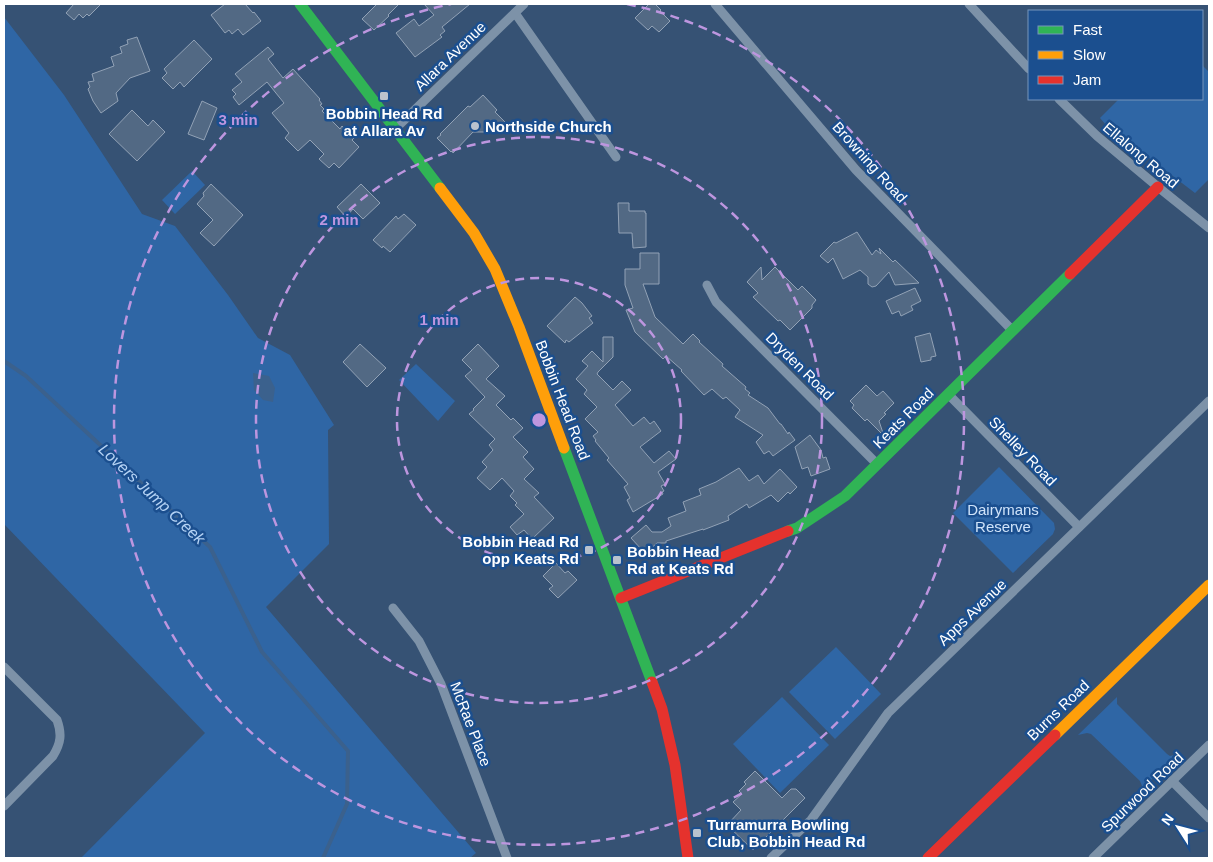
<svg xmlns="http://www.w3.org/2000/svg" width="1213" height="862" viewBox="0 0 1213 862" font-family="Arial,sans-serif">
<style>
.green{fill:#2f66a5}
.water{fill:#3b618d}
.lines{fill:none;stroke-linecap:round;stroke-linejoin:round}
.stream{stroke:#3b618d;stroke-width:4}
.building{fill:#526984;stroke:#92a2b6}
.street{stroke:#7d92a8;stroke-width:9}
.fast{stroke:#30b455;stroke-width:11}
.slow{stroke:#ff9f0a;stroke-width:11}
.jam{stroke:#e5322d;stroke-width:11}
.ring{fill:none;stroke:#bd96df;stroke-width:2.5;stroke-dasharray:9 6}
.poi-dot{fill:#b9c2ce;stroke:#1b4f8f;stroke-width:2}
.labels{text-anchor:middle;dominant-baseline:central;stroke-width:5;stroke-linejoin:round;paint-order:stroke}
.street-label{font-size:15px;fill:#fff;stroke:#1b4f8f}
.poi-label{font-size:15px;font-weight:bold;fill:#fff;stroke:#1b4f8f;text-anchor:start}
.park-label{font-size:15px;fill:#cfe3fa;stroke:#1b4f8f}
.water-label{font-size:16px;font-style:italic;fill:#b5d3f5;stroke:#1b4f8f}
.centre{fill:#bd96df;stroke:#1b4f8f;stroke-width:2.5}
.ring-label{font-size:15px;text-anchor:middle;font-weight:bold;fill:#bd96df;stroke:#1b4f8f;stroke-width:5;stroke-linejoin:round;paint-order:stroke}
</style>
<rect width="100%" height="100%" fill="#365274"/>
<g class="green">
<polygon points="4,17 64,95 142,214 175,226 228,295 258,338 290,355 334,425 328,430 329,544 266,607 476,853 470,858 81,858 205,733 4,524"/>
<polygon points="1202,65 1209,72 1209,179 1195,193 1106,125 1100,118 1119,99 1202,99"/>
<polygon points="192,171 205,185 175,214 162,200"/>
<polygon points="416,364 455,401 438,421 399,380"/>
<polygon points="999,467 1054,523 1055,529 1053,534 1013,573 953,513"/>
<polygon points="836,647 881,694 835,739 789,692"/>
<polygon points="782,697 829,745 780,793 733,744"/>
<polygon points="1117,697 1117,704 1167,754 1170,756 1174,755 1142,790 1142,786 1140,781 1091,734 1087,733 1078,735"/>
</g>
<polygon class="water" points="253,373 269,376 275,388 273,402 263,400 254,390"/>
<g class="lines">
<polyline class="stream" points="4,361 26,376 210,547 262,652 348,751 347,804 323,858"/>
</g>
<g class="building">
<polygon points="74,4 101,4 89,16 87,14 83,18 79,14 74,20 66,13"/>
<polygon points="225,4 245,4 253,13 254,12 261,21 243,35 238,29 232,34 229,30 225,33 211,15"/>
<polygon points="377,4 399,4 388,15 389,16 374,30 362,19"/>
<polygon points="424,4 470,4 442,27 445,31 440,35 442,37 415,57 396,33 414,19 419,26 434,15"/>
<polygon points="649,4 655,4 661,10 660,11 670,21 659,32 652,26 648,30 635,18"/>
<polygon points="137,37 150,71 130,78 116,93 118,101 101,113 93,101 88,89 90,87 88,82 94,81 92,74 114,66 111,57 122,53 120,47 128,44 127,40"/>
<polygon points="194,40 212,59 184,87 180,82 173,89 162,78 167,73 164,69"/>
<polygon points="268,47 274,54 268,59 283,78 293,69 320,99 319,100 322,104 320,105 324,109 322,111 340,129 342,126 354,138 352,140 359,147 339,168 334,163 329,168 319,159 324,154 310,140 298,151 285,138 289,133 272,113 284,103 267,82 239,105 233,97 236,94 232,90 242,82 235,74"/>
<polygon points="483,95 497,110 495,112 505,122 495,132 473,132 453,153 452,151 451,152 437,138 441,135 440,134 468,106 470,107"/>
<polygon points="202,101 217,108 204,140 188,134"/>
<polygon points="132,110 148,126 153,120 165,132 137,161 109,134"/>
<polygon points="211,184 243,215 214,246 200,233 213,220 197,204 204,196 203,193"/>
<polygon points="361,184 380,203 363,219 353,209 346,217 337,207"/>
<polygon points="618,203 629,203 629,211 645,211 645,213 646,213 646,247 633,248 632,233 619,233"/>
<polygon points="404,214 416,225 390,252 383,246 382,248 373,240 396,216 398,219"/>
<polygon points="857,232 872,255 876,250 881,254 879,248 893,262 895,260 919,283 895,285 889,272 876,286 872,287 868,284 868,277 860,270 843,279 833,258 828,263 820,256 834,242 836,243"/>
<polygon points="640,253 659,253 659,284 643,284 655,317 683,344 693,334 700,341 699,342 723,364 722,366 746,387 745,389 750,393 748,395 768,408 780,424 781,424 788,434 789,432 795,440 773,456 769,451 764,454 756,442 763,435 735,417 740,410 726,397 723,399 712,389 704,395 681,371 682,370 666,356 663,359 635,332 626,310 633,308 625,285 625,269 640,269"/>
<polygon points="761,267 762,280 775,267 798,290 802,286 816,300 812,305 812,308 790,330 780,320 778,321 753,297 758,293 747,282"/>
<polygon points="915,288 921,301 911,306 913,310 901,316 899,311 892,314 886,301"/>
<polygon points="575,297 582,303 592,316 589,318 593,323 569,342 566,340 565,343 547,326"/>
<polygon points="930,333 936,356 931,357 931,360 921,362 915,337"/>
<polygon points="603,337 613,337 613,357 598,372 597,374 613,390 622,381 631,390 615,405 633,426 644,417 650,424 654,421 661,431 640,447 654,463 669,451 676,459 658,472 665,484 661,486 664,491 662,492 663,494 633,512 627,500 630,498 624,487 628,484 607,460 609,458 595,441 596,440 593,436 598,432 585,419 597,407 584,394 587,390 576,379 588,366 582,361 592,351 603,362"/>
<polygon points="360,344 386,368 367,387 343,362"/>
<polygon points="478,344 499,366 486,379 505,396 496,405 511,420 513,418 523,428 513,437 528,452 523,457 534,469 524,479 539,493 534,497 554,518 532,539 524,530 517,535 510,527 524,514 515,505 517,503 510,496 514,491 502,478 490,490 477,478 487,467 482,462 493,450 489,445 495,439 469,414 474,410 473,409 485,397 465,376 472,370 462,360"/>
<polygon points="866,385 877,396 883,391 894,403 884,413 886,414 879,421 884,436 867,419 865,421 852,408 854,405 850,401"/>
<polygon points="810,435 821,450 823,458 826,457 830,469 811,476 808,467 802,469 795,447"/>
<polygon points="739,468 749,481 758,475 764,484 780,469 797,487 790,494 788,492 778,502 771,495 749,508 747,504 728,516 729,520 703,530 703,529 666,541 666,543 657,543 647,552 643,548 642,550 631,538 646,525 652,532 662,532 671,526 668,518 686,511 683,502 701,495 699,489 716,482"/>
<polygon points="556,563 565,573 568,571 577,580 558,598 549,589 553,586 543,576"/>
<polygon points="755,771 782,798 791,789 796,789 805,798 753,850 727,825 741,810 733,802 742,794 739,791 746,784 744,782"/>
</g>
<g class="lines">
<g class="street">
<polyline points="715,4 856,170 1013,331"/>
<polyline points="969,4 1029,69"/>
<polyline points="515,13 616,157"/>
<polyline points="1059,99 1097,136 1158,187 1209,228"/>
<polyline points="395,129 524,4"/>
<polyline points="707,285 716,302 877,464"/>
<polyline points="948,394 1079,527"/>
<polyline points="393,608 419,641 441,684 507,858"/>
<path d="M4 667 57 720C62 734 61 743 53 756L4 806"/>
<polyline points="1172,781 1209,818"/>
<polyline points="771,858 811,820 888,713 1209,401"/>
<polyline points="1093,858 1209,745"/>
</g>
<g class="fast">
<polyline points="300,4 440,188"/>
<polyline points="564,448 652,682"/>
<polyline points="788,531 797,528 845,496 1070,274"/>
</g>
<g class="slow">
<polyline points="440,188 474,233 495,269 519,327 564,448"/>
<polyline points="1055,735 1209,585"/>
</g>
<g class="jam">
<polyline points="1070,274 1158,187"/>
<polyline points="621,598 788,531"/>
<polyline points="652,682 662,709 675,765 688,858"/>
<polyline points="928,858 1055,735"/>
</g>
</g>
<g class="ring">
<circle cx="539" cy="420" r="142"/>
<circle cx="539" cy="420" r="283"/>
<path d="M627 4A425 425 0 1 1 451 4"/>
</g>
<g class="poi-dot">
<rect x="379" y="91" width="10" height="10" rx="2.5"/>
<circle cx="475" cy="126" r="5"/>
<rect x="584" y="545" width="10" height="10" rx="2.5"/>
<rect x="612" y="555" width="10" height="10" rx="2.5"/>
<rect x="692" y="828" width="10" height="10" rx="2.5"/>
</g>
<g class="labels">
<g class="street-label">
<text transform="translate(450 56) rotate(-44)">Allara Avenue</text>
<text transform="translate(1141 155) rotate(40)">Ellalong Road</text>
<text transform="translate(870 162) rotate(48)">Browning Road</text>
<text transform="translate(800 366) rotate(45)">Dryden Road</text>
<text transform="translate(563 400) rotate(69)">Bobbin Head Road</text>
<text transform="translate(903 418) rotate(-45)">Keats Road</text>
<text transform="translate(1023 451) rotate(46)">Shelley Road</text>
<text transform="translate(972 612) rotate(-44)">Apps Avenue</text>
<text transform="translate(1058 710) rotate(-44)">Burns Road</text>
<text transform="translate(471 724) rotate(69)">McRae Place</text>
<text transform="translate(1142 792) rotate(-44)">Spurwood Road</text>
</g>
<g class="poi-label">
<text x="384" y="113" text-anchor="middle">Bobbin Head Rd<tspan x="384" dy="17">at Allara Av</tspan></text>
<text x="485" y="126">Northside Church</text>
<text x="579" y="541" text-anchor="end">Bobbin Head Rd<tspan x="579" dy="17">opp Keats Rd</tspan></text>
<text x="627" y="551">Bobbin Head<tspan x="627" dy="17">Rd at Keats Rd</tspan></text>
<text x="707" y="824">Turramurra Bowling<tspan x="707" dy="17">Club, Bobbin Head Rd</tspan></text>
</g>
<g class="park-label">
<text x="1003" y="509">Dairymans<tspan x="1003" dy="17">Reserve</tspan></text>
</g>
<g class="water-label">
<text transform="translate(152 494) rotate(43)">Lovers Jump Creek</text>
</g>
</g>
<circle cx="539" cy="420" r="8" class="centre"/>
<g class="ring-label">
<text x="238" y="125">3 min</text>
<text x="339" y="225">2 min</text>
<text x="439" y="325">1 min</text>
</g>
<rect width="1213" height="862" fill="none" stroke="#ffffff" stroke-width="10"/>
<rect x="1028" y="10" width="175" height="90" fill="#1b4f8f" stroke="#7695bc"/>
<rect x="1038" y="26" width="25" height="8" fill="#30b455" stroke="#7695bc"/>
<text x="1073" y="35" font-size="15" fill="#ffffff">Fast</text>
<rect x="1038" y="51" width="25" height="8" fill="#ff9f0a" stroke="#7695bc"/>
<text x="1073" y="60" font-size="15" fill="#ffffff">Slow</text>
<rect x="1038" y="76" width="25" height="8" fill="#e5322d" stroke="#7695bc"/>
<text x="1073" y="85" font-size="15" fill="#ffffff">Jam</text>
<g transform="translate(1178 827) rotate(306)" stroke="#1b4f8f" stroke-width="4" paint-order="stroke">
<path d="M0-4L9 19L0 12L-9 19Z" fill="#ffffff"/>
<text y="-8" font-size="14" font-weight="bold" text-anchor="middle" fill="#ffffff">N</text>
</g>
</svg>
